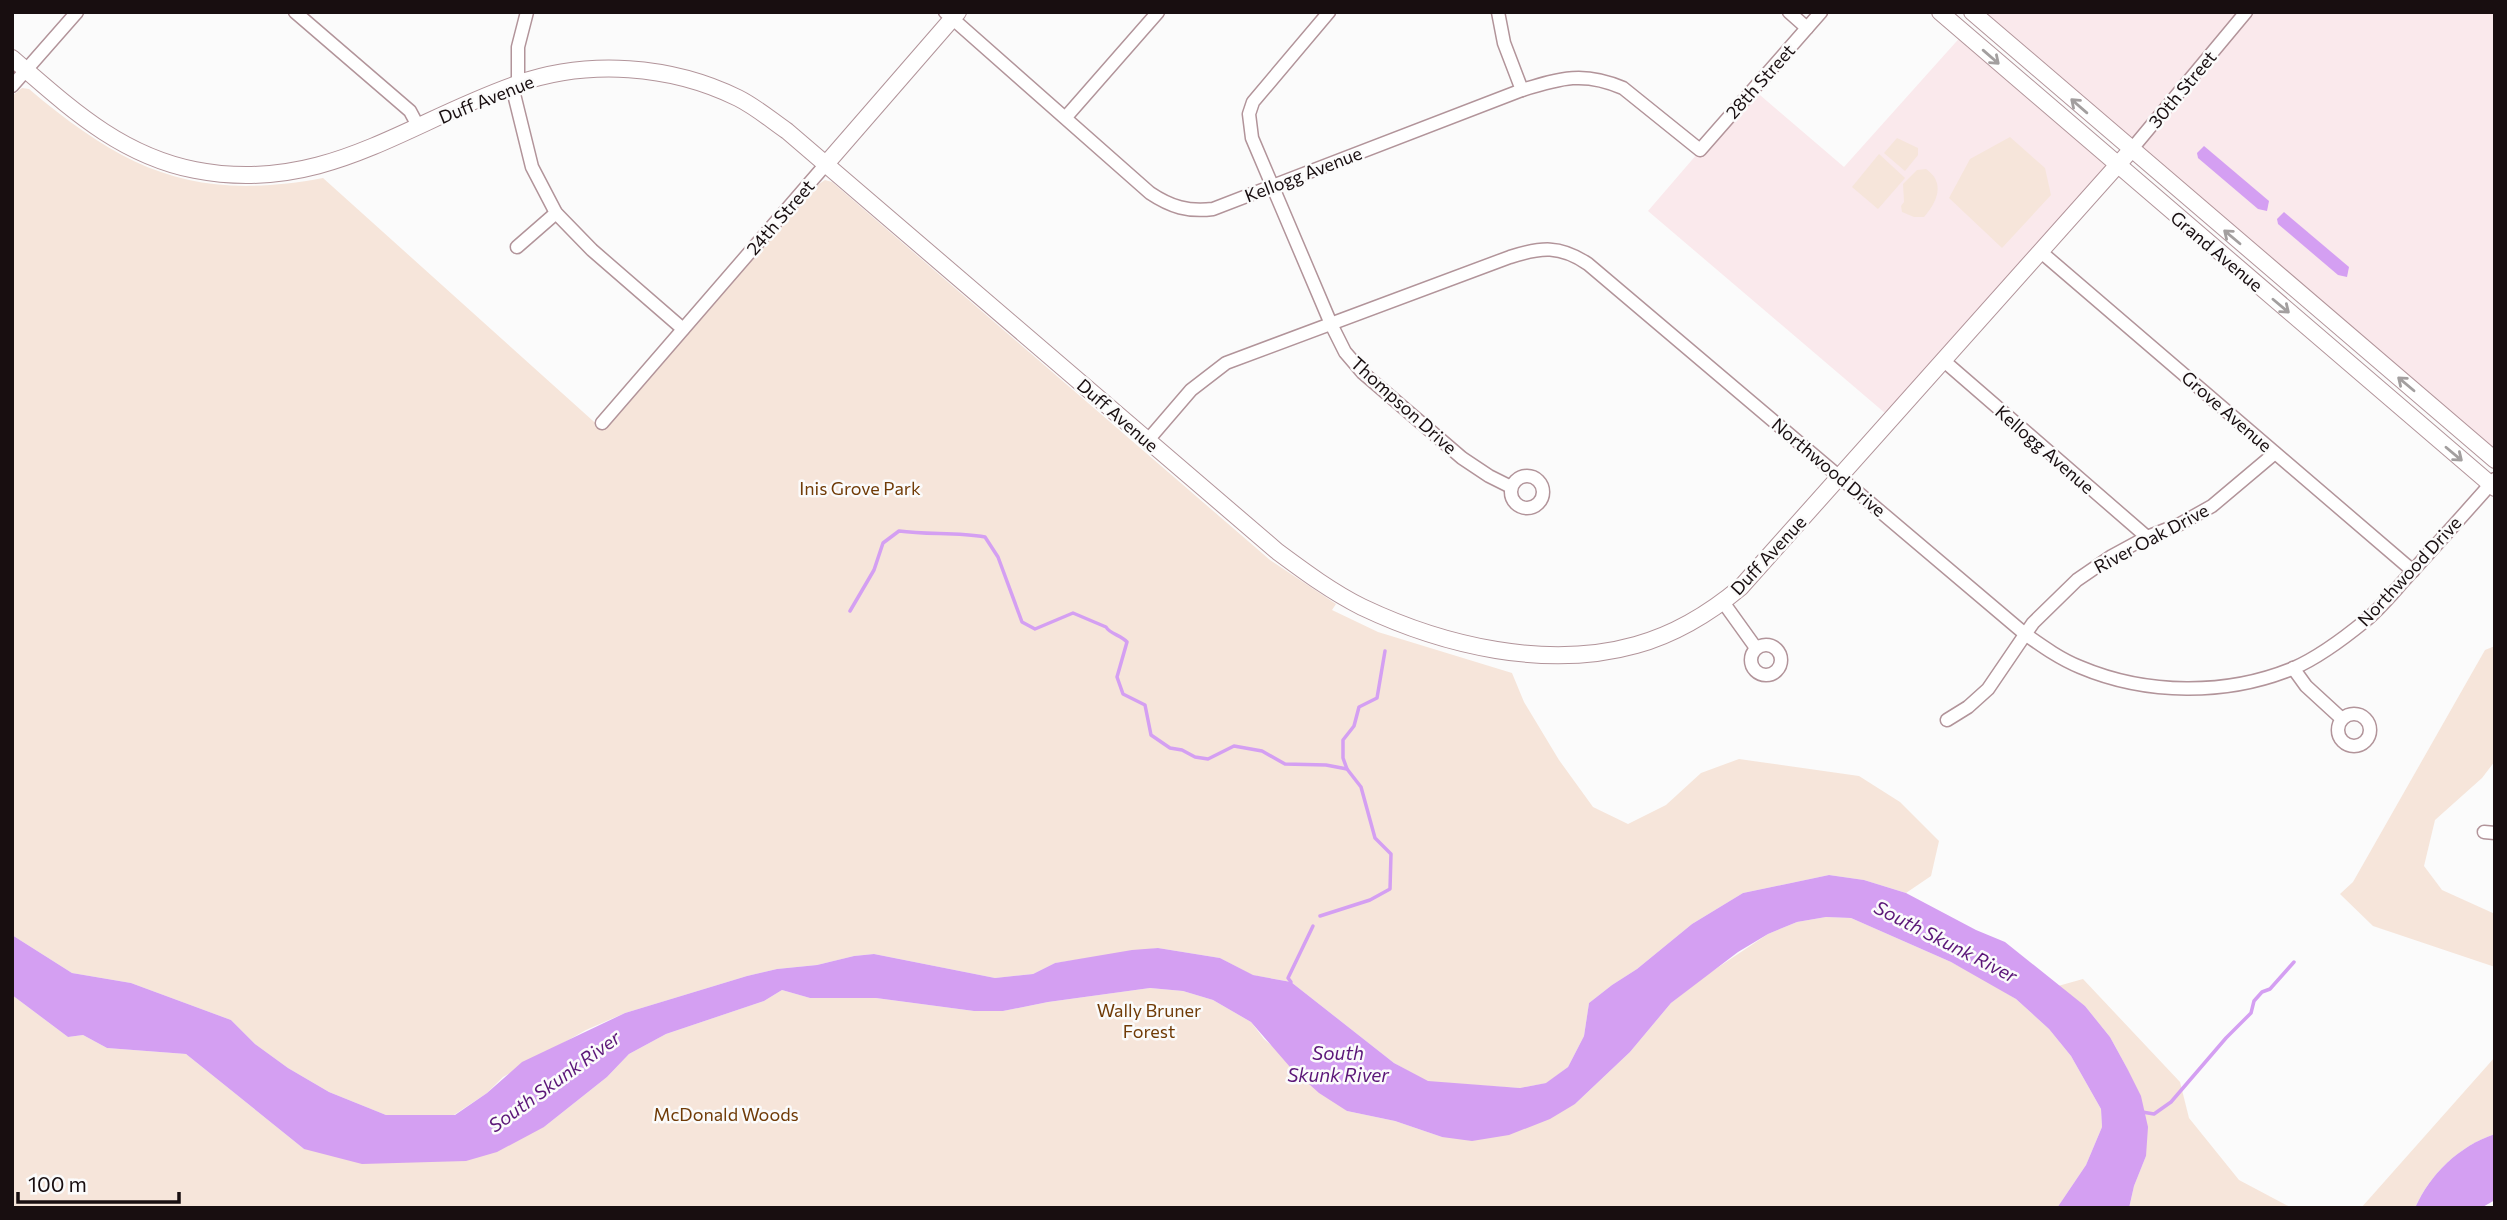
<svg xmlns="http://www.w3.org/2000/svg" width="2507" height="1220" viewBox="0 0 2507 1220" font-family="Commissioner,sans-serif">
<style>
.built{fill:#fae9ec}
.green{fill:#f6e5da}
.water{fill:#d49ff2}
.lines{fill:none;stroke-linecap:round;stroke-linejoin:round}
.stream{stroke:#d49ff2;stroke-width:3.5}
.minor-casing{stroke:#b2949a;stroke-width:15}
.major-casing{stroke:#b2949a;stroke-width:18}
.minor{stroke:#fff;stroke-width:12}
.major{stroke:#fff;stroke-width:16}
.oneway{stroke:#a39f9f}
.labels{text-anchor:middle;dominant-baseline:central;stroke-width:5;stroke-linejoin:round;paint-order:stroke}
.street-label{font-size:18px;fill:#180e10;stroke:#fbfbfb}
.park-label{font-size:18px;fill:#703b07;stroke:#fbfbfb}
.water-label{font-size:19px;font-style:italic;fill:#5b1678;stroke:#fbfbfb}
</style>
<rect width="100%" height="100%" fill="#fbfbfb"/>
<g class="built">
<polygon points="1977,12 2495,12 2495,452"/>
<polygon points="1964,33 2118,166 1892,419 1648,211 1753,89 1844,167"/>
</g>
<g class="green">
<path d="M22 88 29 89C126 171 195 202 323 178L602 429 819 184 825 180 832 182 1270 560 1336 604 1332 610 1378 632 1512 673 1524 702 1559 760 1593 807 1628 824 1666 805 1701 773 1739 759 1859 776 1900 802 1939 841 1931 876 1906 893 1864 880 1829 875 1743 893 1692 924 1637 969 1612 985 1589 1003 1584 1036 1568 1067 1547 1083 1520 1088 1428 1082 1394 1063 1291 982 1252 975 1220 958 1158 948 1055 963 1033 974 995 978 874 954 854 956 817 965 777 969 747 976 625 1013 586 1030 503 1077 487 1093 454 1115H386L329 1092 288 1068 255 1044 231 1020 131 983 72 973 12 935V96Z"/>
<polygon points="2010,137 2045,168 2051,195 2002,248 1949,198 1970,159"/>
<polygon points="1897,138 1918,148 1918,155 1905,171 1884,153"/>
<polygon points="1879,154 1905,178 1878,209 1852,187"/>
<path d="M1926 169C1946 183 1937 202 1924 217H1914L1902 212 1901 206 1904 202 1903 184 1917 170Z"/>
<polygon points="2495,646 2495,761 2482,778 2435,820 2424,866 2442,890 2495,914 2495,967 2373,926 2340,894 2353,882 2485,650"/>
<polygon points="1826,917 1851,918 1951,962 1982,978 2016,999 2049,1029 2071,1056 2101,1109 2102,1127 2086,1165 2057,1208 12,1208 12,995 68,1037 83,1035 107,1048 186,1054 304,1149 544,1127 607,1077 629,1054 666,1034 764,1001 782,990 810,998 876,998 974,1011 1003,1011 1048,1002 1150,988 1183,991 1213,1000 1251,1022 1264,1039 1347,1111 1395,1121 1442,1137 1575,1104 1630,1052 1671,1003 1705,976 1768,934 1797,922"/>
<polygon points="2083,979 2180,1082 2189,1118 2239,1180 2292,1208 2129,1208 2134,1186 2146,1156 2127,1068 2110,1037 2085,1006 2058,986"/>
<path d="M2495 1057V1134C2459 1146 2430 1174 2415 1208H2361Z"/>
</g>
<g class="water">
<polygon points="2204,146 2269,201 2267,211 2258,209 2198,158 2197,153"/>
<polygon points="2284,212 2349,267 2347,277 2338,275 2278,224 2277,219"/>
<polygon points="1829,875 1864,880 1906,893 1976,930 2005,942 2085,1006 2110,1037 2127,1068 2141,1096 2148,1127 2146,1156 2134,1186 2129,1208 2057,1208 2086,1165 2102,1127 2101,1109 2071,1056 2049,1029 2016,999 1951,962 1851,918 1826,917 1797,922 1768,934 1738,952 1671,1003 1630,1052 1575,1104 1550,1119 1509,1135 1472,1141 1442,1137 1395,1121 1347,1111 1319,1093 1290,1067 1251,1022 1213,1000 1183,991 1150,988 1048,1002 1003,1011 974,1011 876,998 810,998 782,990 764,1001 666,1034 629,1054 607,1077 544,1127 497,1152 466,1161 362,1164 304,1149 186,1054 107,1048 83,1035 68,1037 12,995 12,935 72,973 131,983 231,1020 255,1044 288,1068 329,1092 386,1115 455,1115 487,1093 522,1062 625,1013 747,976 777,969 817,965 854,956 874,954 995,978 1033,974 1055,963 1132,950 1158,948 1220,958 1253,975 1291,982 1394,1063 1428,1081 1520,1088 1546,1083 1568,1067 1584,1036 1589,1003 1612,985 1637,969 1692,924 1743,893"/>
<path d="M2495 1134V1200L2481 1208H2415C2430 1174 2459 1146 2495 1134Z"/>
</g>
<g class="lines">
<g class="stream">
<path d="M850 611 874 570 883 543 899 531C928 535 956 532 985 537L998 557 1022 622 1035 629 1073 613 1106 627C1110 634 1121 635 1127 642L1117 677 1123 694 1145 705 1151 735 1170 748 1182 750 1195 757 1208 759 1234 746 1262 751 1285 764 1326 765 1347 769 1361 787 1375 838 1391 854 1390 889 1370 900 1320 916"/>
<polyline points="1347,769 1343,758 1343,740 1354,726 1359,707 1377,698 1385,651"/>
<polyline points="1289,986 1291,982 1288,978 1313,926"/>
<polyline points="2142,1112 2154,1114 2171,1102 2226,1038 2251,1013 2254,1001 2262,992 2270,989 2294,962"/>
</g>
<g class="minor-casing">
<g id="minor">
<polyline points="295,12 410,111 418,126"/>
<path d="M945 12 1150 193C1171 207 1188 212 1213 209L1522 90C1561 78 1584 71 1623 88L1700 150 1821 12"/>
<polyline points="1329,12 1253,102 1249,114 1252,138 1331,324 1345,352 1363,373 1462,458 1489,476 1511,487"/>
<polyline points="1498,12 1504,43 1522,90"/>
<polyline points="1789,12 1807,28"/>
<polyline points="518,83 518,47 527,12"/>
<polyline points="12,86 77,12"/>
<polyline points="512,86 532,167 556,213 592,250 683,329"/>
<polyline points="1066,117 1158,12"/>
<polyline points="2131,150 2246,12"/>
<polyline points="517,247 556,213"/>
<polyline points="2041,252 2413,571"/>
<polyline points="1944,361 2147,537"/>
<polyline points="602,423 826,164"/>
<path d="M1148 440 1191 390 1226 363 1510 257C1541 247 1560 245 1588 264L2025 634C2042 646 2060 659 2080 667 2146 695 2227 696 2294 668 2319 657 2343 639 2365 621 2381 608 2395 590 2409 575 2438 543 2467 511 2495 479"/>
<circle cx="1527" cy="492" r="16"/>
<polyline points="1723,602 1756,648"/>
<circle cx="1766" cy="660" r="15"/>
<polyline points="2293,668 2306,686 2342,719"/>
<circle cx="2354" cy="730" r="16"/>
<polyline points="1947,720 1968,707 1988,689 2033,623 2077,580 2112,556 2147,537 2180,524 2212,506 2275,453"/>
<polyline points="2484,832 2495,833"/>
</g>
</g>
<g class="major-casing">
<g id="major">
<polyline points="1940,12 2495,488"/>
<polyline points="1972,12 2495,460"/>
<path d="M12 58C69 107 119 155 195 170 322 195 405 123 517 84 588 59 671 65 738 98 756 107 771 120 787 131L1278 552C1305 572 1332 592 1362 607 1444 646 1547 670 1636 645 1676 634 1710 613 1741 587L2131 150"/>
<polyline points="826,164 958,12"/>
</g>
</g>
<use href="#minor" class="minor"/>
<use href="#major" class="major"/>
</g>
<defs><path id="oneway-shaft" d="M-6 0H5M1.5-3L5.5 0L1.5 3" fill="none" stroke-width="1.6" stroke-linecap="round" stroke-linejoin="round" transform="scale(1.75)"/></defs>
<g class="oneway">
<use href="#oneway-shaft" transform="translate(1991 57) rotate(41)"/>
<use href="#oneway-shaft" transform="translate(2079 106) rotate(-139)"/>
<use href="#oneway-shaft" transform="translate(2232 237) rotate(-140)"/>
<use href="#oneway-shaft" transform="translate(2281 306) rotate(40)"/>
<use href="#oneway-shaft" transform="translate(2406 384) rotate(-140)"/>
<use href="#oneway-shaft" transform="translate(2454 454) rotate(40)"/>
</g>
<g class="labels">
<g class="street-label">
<text transform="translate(1760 81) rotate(-48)">28th Street</text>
<text transform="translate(2182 89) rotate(-50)">30th Street</text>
<text transform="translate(486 99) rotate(-22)">Duff Avenue</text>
<text transform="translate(1303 174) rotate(-21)">Kellogg Avenue</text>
<text transform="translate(780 217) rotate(-49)">24th Street</text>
<text transform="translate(2217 251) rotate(40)">Grand Avenue</text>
<text transform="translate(1404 405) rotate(42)">Thompson Drive</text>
<text transform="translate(2227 411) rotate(41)">Grove Avenue</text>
<text transform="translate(1118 415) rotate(41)">Duff Avenue</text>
<text transform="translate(2045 449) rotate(41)">Kellogg Avenue</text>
<text transform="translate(1829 467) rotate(40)">Northwood Drive</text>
<text transform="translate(2151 538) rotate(-28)">River Oak Drive</text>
<text transform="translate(1768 555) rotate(-47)">Duff Avenue</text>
<text transform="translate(2409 571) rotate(-47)">Northwood Drive</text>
</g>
<g class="park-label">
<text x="860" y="488">Inis Grove Park</text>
<text x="1149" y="1010">Wally Bruner<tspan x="1149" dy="21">Forest</tspan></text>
<text x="726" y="1114">McDonald Woods</text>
</g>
<g class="water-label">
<text transform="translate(1946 941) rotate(27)">South Skunk River</text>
<text x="1338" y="1052">South<tspan x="1338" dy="22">Skunk River</tspan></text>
<text transform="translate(554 1081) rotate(-36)">South Skunk River</text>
</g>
</g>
<rect width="2507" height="1220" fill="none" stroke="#180e10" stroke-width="28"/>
<path d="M18 1192v10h161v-10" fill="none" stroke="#180e10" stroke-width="3.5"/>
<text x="28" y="1192" font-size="21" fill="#180e10" stroke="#fbfbfb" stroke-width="5" paint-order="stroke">100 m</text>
</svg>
